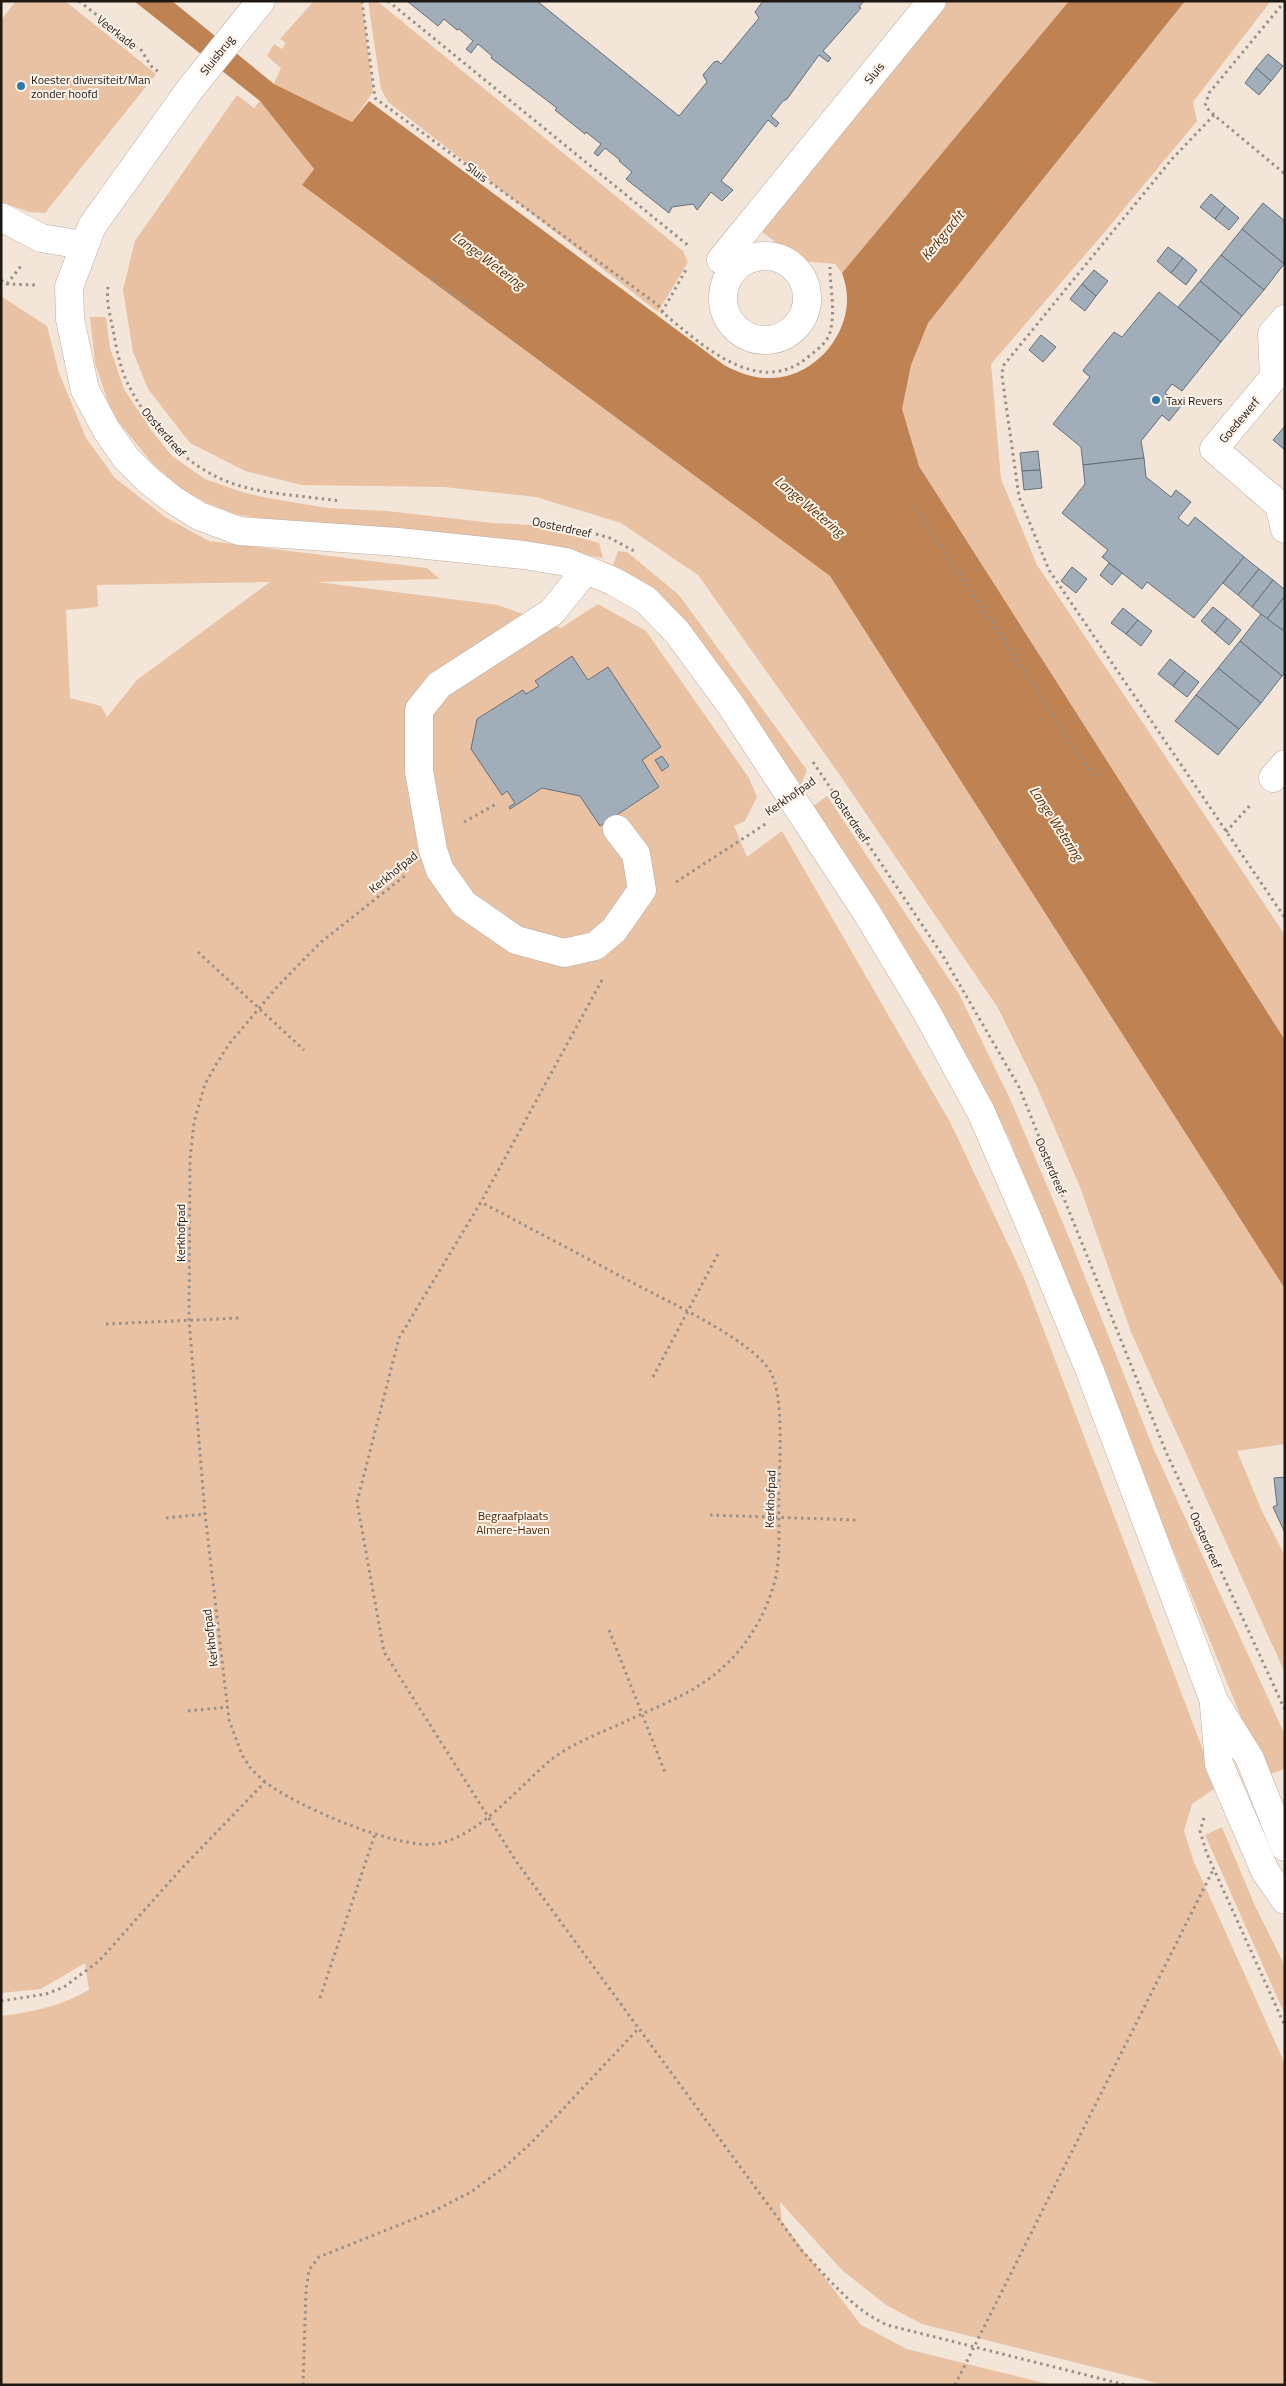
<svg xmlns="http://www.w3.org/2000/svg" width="1286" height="2386" viewBox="0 0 1286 2386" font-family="'Titillium Web',sans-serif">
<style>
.green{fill:#e9c2a4;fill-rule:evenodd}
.water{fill:#bf8353}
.building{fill:#a1aeba;stroke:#636f7a}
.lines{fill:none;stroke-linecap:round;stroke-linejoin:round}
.street-casing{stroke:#baaca1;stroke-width:29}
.secondary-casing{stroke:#baaca1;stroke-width:29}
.path{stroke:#9b9087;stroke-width:3;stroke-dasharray:2.5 4;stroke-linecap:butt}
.street{stroke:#fff;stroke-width:28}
.secondary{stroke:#fff;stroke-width:28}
.poi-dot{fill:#3078ac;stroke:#fff3e9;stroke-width:2}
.labels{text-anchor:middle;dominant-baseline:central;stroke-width:4;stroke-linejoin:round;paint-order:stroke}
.street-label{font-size:12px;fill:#1e1814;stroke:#fff3e9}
.poi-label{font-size:12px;fill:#1e1814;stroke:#fff3e9;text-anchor:start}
.park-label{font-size:12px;fill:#4c2400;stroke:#fff3e9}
.water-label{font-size:14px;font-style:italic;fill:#572f07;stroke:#fff3e9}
</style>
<rect width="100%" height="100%" fill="#f4e5d9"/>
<g class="green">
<polygon points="16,1 65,1 156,74 45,213 29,212 1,202 1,20"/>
<polygon points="314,1 362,1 373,92 352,122 274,84 281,68 267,56 274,44 282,49 286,43 280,39"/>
<polygon points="368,1 377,1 683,251 688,262 658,312 388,102 381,89"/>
<polygon points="946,1 1069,1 842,273 835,264 800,261 757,228"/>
<polygon points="1168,1 1271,1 1193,102 1197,121 1103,234 991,364 1001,479 1037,565 1285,935 1285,1040 919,466 893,405 914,339"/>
<polygon points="237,95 254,108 260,101 314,169 302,185 830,576 1285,1289 1285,1444 1237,1451 1262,1511 1285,1556 1285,1673 1131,1332 1080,1187 1037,1087 998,1008 837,771 698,575 621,523 536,497 444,487 302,485 245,471 190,443 148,389 133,352 123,290 135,241"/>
<path d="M1 296 47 326 59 373 86 438 115 478 165 517 209 541 427 568 440 579 317 582 498 605 561 628 598 604 646 631 749 778 757 797 745 821 734 826 747 857 782 831 950 1122 1024 1278 1217 1787 1192 1804 1184 1831 1194 1862 1285 2064V2385H1165L922 2324 886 2305 843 2271 780 2202 782 2222 861 2325 907 2349 1052 2385H1V2016C33 2012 61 2006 89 1990L85 1963 41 1989 1 1993ZM270 582 137 680 107 717 101 706 70 698 66 610 98 607 97 585Z"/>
<polygon points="90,317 106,317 110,348 124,389 151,430 172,456 205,479 242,492 268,498 327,508 387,511 493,523 533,525 599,543 603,558 521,543 294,523 238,515 207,503 180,488 153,464 112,414 95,363"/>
<polygon points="618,551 627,552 679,595 807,770 801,785 751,716 611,571"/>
<polygon points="827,796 959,994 1010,1099 1071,1242 1154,1450 1285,1735 1285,1769 1265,1776 1055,1260 1009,1138 910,956 809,809"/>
<polygon points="1222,1827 1255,1906 1285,1966 1285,2015 1205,1835"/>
</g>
<path class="water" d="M134 1H172L274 84 352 122 369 101 724 365C739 373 755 379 772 378 812 377 847 339 847 299 847 290 845 281 842 273L1069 1H1185L928 323 911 365 902 409 919 466 1285 1040V1289L830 576 302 185 314 169 260 101Z"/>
<g class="building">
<polygon points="407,1 537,1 679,116 707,82 703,75 714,62 718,61 721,64 759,18 755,12 763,1 864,1 859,7 861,8 823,51 831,58 828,62 819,55 787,99 783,101 771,116 779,123 776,127 768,120 721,181 733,190 722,201 711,192 697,210 693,204 672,207 669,213 626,179 632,172 619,161 620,160 605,148 598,156 594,153 601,144 586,132 585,134 555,110 557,108 491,58 492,56 478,44 471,53 466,49 473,41 459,29 457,30 444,19 438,26"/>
<polygon points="1268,54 1283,66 1271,81 1256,68"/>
<polygon points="1256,68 1271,81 1259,95 1245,83"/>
<polygon points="1211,194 1225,206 1215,219 1200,207"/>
<polygon points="1263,203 1285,221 1284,264 1242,229"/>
<polygon points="1225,206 1239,218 1229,230 1215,219"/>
<polygon points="1242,229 1284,264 1264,290 1221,255"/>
<polygon points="1168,247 1183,258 1171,273 1157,261"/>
<polygon points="1221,255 1264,290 1242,316 1200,281"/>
<polygon points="1183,258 1197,270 1186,285 1171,273"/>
<polygon points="1094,270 1108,281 1096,296 1082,284"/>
<polygon points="1200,281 1242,316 1221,342 1178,307"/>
<polygon points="1082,284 1096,296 1085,311 1070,299"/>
<polygon points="1159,292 1221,342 1182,391 1172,384 1165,393 1181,406 1169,421 1162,415 1141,441 1144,458 1083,465 1081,447 1053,424 1090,377 1083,371 1084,369 1114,332 1122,337"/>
<polygon points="1041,335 1056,347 1043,362 1029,350"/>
<polygon points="1285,426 1285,450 1273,440"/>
<polygon points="1038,451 1040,470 1022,471 1020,453"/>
<polygon points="1144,458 1146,477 1171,497 1176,490 1191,502 1178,518 1188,526 1195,517 1244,557 1194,618 1147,582 1142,589 1102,557 1108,550 1062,513 1085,484 1083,465"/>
<polygon points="1040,470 1042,488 1024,490 1022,471"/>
<polygon points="1244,557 1259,569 1238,595 1223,583"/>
<polygon points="1109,563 1122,573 1112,585 1100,575"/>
<polygon points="1072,567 1087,579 1076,593 1061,581"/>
<polygon points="1259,569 1273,580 1252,607 1238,595"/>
<polygon points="1273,580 1285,590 1285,596 1267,619 1252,607"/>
<polygon points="1285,596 1285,626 1282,630 1267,619"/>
<polygon points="1213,607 1227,618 1215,633 1201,621"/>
<polygon points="1123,608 1138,620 1126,634 1111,623"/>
<polygon points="1261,614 1285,632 1285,673 1282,676 1240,641"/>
<polygon points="1227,618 1241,630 1229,645 1215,633"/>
<polygon points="1138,620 1152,631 1141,646 1126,634"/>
<polygon points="1240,641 1282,676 1261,703 1218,668"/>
<polygon points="572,656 588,680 608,667 661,747 642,760 659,787 600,826 580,796 542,788 510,809 509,807 515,803 507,791 502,795 471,749 477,719 523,690 526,694 539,686 535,681"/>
<polygon points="1170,659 1185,671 1173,686 1158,674"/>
<polygon points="1218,668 1261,703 1239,729 1196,695"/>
<polygon points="1185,671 1199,682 1187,697 1173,686"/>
<polygon points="1196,695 1239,729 1218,755 1175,721"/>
<polygon points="662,756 669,766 662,771 655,760"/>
<polygon points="1285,1477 1285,1533 1273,1507 1277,1505 1274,1478"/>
</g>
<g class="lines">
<g class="street-casing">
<g id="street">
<polyline points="1,217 41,238 83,245"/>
<circle cx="765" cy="298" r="42"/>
<polyline points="721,260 932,1"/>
<polyline points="1285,319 1272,334 1274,377 1214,449 1279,505 1285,529"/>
<polyline points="585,571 552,612 439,685 419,710 419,771 433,850 440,870 464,904 516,940 564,953 595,946 614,930 642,890 636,854 617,829"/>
<polyline points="1273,778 1285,764"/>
</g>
</g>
<g class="secondary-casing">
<g id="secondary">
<polyline points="261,1 191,88 92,226 69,287 70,319 85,390 107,431 126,458 148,480 172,499 199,516 239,531 398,542 524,555 566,562 613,581 646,600 677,632 730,704 867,913 926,1011 981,1112 1025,1213 1090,1371 1214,1701 1250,1759 1285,1847"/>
<polyline points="1214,1705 1219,1764 1265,1871 1285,1900"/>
</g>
</g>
<g class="path">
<polyline points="79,1 141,50 151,66 160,73"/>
<path d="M362 1 375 98 658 305 662 312C701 344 758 399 808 357 818 349 829 342 831 328 835 308 830 287 830 267"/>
<polyline points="388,1 690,247"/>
<polyline points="1285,1 1209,93 1205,106 1214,115 1285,174"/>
<polyline points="1214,115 1172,159 1003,366 1002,376 1019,497 1049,570 1285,918"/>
<polyline points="432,279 480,315"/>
<polyline points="1,280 7,284 35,285"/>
<polyline points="7,284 21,266"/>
<path d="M108 287C106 300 110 316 113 329 116 347 120 368 128 384 150 428 187 468 234 484 268 495 306 496 340 501"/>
<polyline points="662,312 687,268"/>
<polyline points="916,508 1096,779"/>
<polyline points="596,534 610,538 636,552"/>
<polyline points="813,762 943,956 1019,1087 1166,1452 1285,1710"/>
<polyline points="464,822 498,803"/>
<polyline points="1226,832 1252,803"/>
<polyline points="676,882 767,823"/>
<polyline points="198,952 304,1050"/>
<path d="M602 980 481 1202 399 1338 357 1502 384 1652 516 1861 802 2251C829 2279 852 2309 887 2325L1126 2385"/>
<polyline points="106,1324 240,1318"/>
<polyline points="653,1377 719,1252"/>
<polyline points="710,1515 856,1520"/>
<polyline points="166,1518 205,1514"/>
<polyline points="609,1630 666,1775"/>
<polyline points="188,1711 228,1707"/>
<polyline points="265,1782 251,1769 242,1755 229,1720 205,1514 189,1320 190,1159 194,1122 205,1084 217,1063 229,1044 277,987 321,942 406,875"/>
<polyline points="1204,1818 1200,1831 1207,1854 1285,2026"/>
<polyline points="320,1998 375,1834"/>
<path d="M1 2001 46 1994 64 1987 99 1961 182 1868 265 1782C296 1806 396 1849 434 1844 478 1839 520 1785 552 1759 574 1742 606 1731 631 1719 652 1709 675 1700 695 1688 736 1664 765 1623 776 1576 781 1552 778 1519 779 1494 779 1464 785 1396 770 1371 751 1340 671 1303 637 1285 585 1257 533 1230 481 1202"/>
<polyline points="303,2385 306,2290 309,2270 319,2257 434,2211 471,2192 506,2166 532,2142 639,2028"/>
<polyline points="955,2385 1214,1868"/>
</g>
<use href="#street" class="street"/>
<use href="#secondary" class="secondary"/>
</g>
<g class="poi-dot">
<circle cx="21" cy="86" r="5"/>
<circle cx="1156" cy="400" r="5"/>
</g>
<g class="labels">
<g class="street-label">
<text transform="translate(117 32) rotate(38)">Veerkade</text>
<text transform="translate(217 55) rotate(-52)">Sluisbrug</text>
<text transform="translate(874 73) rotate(-51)">Sluis</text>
<text transform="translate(477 172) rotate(36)">Sluis</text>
<text transform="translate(1239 420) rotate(-50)">Goedewerf</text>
<text transform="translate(164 432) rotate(49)">Oosterdreef</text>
<text transform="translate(562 527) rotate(12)">Oosterdreef</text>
<text transform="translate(790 796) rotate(-35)">Kerkhofpad</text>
<text transform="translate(850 816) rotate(56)">Oosterdreef</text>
<text transform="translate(393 872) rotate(-39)">Kerkhofpad</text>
<text transform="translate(1051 1166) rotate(67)">Oosterdreef</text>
<text transform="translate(180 1233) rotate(-90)">Kerkhofpad</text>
<text transform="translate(770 1499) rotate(-88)">Kerkhofpad</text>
<text transform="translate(1206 1540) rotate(66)">Oosterdreef</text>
<text transform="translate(210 1638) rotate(-97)">Kerkhofpad</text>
</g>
<g class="poi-label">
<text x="31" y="79">Koester diversiteit/Man<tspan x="31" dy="14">zonder hoofd</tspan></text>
<text x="1166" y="400">Taxi Revers</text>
</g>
<g class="park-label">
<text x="513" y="1515">Begraafplaats<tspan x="513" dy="14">Almere-Haven</tspan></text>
</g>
<g class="water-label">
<text transform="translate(942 235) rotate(-51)">Kerkgracht</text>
<text transform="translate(489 260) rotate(37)">Lange Wetering</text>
<text transform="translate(810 506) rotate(40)">Lange Wetering</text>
<text transform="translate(1057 823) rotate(57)">Lange Wetering</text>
</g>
</g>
<rect width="1286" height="2386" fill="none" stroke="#1e1814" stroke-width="5"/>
</svg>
